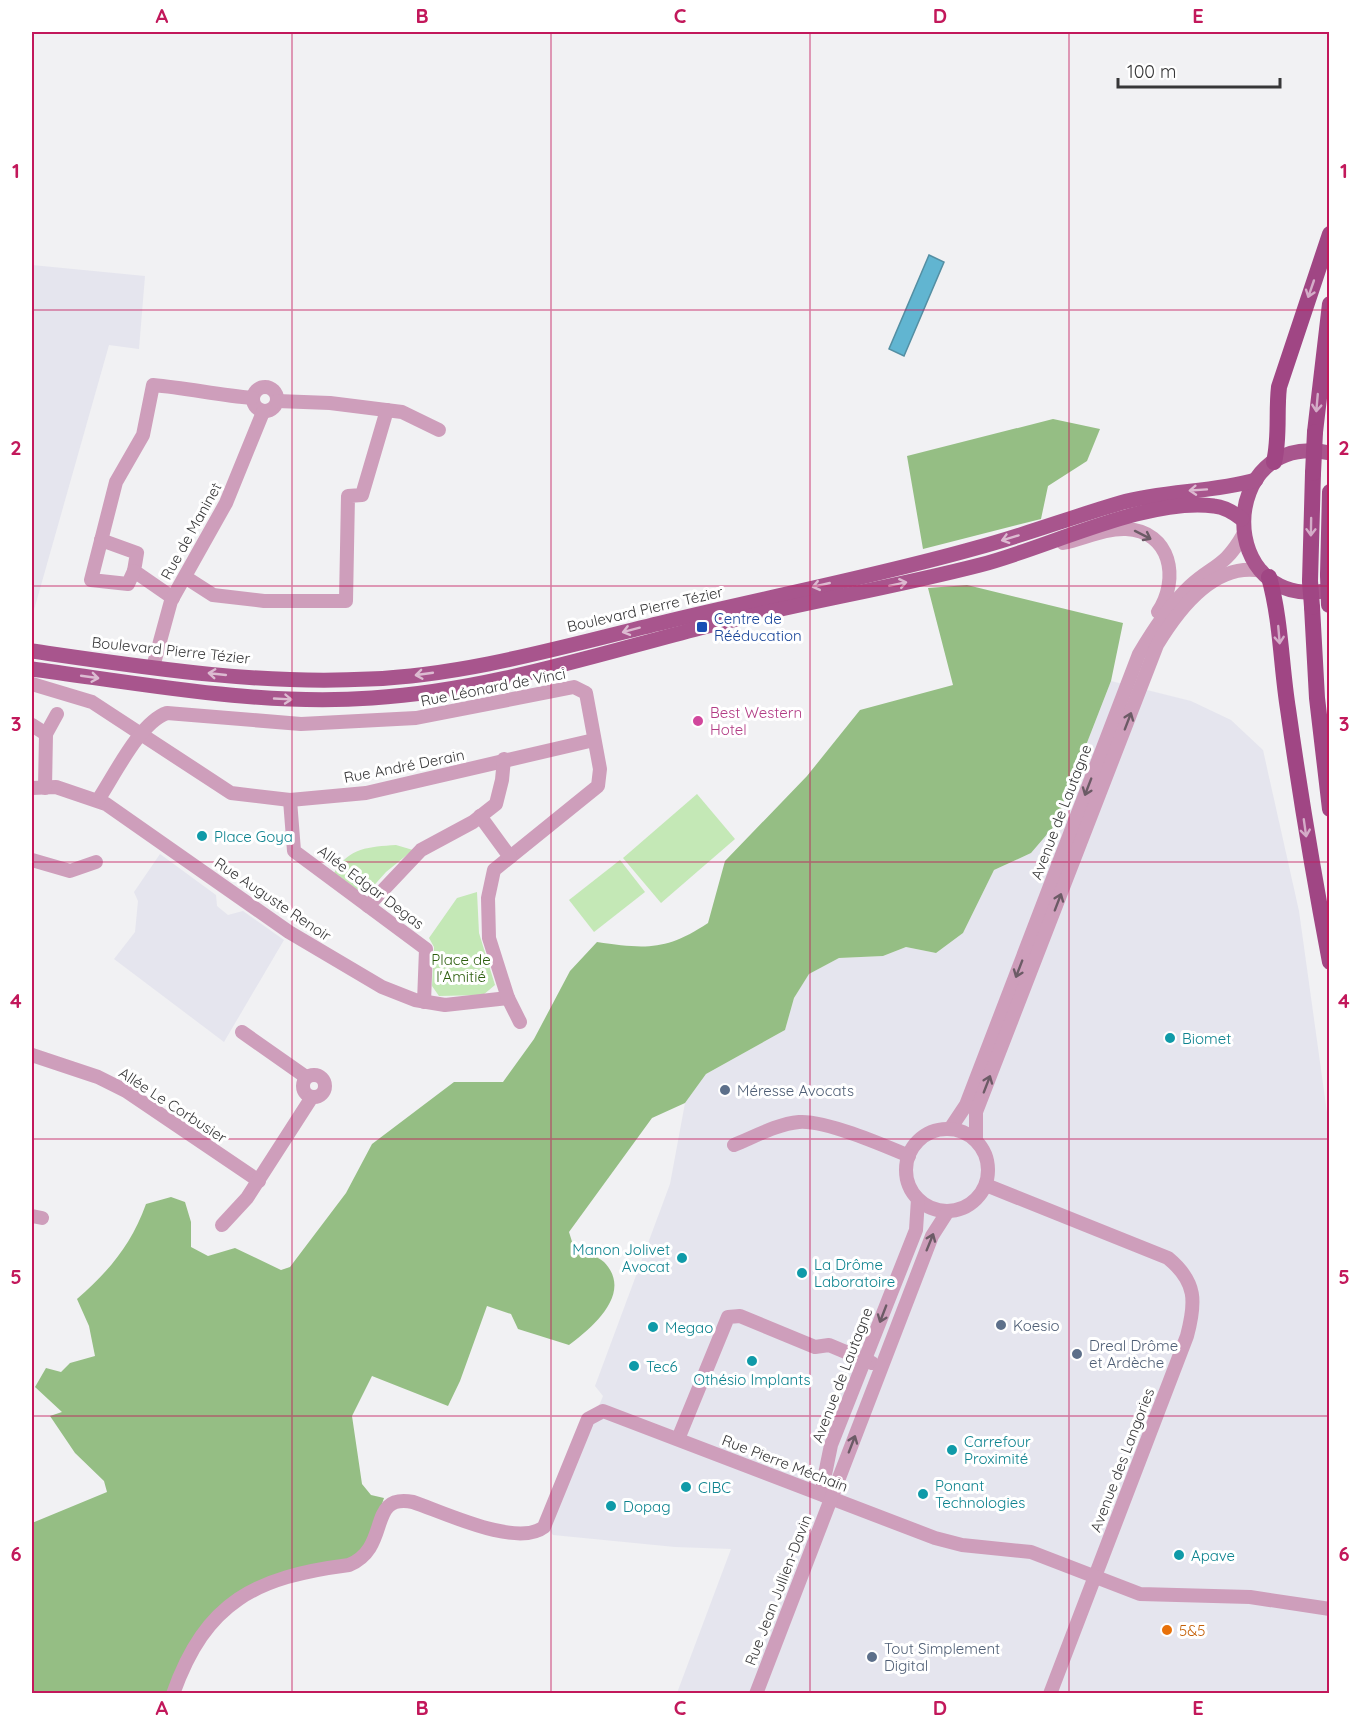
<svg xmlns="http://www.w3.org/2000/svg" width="1361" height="1725" viewBox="0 0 1361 1725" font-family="Quicksand,sans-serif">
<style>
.built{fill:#e5e5ee}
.green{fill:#c4e8b6}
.forest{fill:#95be84}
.water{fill:#61b5d1;stroke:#548fa3;stroke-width:1.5}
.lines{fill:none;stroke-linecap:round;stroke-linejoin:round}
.minor{stroke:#ce9ebb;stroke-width:14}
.primary{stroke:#a8558d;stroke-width:15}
.trunk{stroke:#a04684;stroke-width:16}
.trunk-bridge{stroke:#a04684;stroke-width:16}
.oneway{stroke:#d4acc8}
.oneway2{stroke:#dcbbd1}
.oneway3{stroke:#6c5b66}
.grid{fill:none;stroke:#c2185b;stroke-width:1.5;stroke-opacity:0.55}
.transit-dot{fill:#1a4fb4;stroke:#fff;stroke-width:2}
.hotel-dot{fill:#d1479c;stroke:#fff;stroke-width:2}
.culture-dot{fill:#0f9aa8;stroke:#fff;stroke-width:2}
.service-dot{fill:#5c6f8a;stroke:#fff;stroke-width:2}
.food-dot{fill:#e8710a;stroke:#fff;stroke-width:2}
.labels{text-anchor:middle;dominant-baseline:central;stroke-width:6;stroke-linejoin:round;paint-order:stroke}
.street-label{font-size:15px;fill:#373738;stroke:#fff}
.transit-label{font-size:15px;fill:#164399;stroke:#fff;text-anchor:start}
.hotel-label{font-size:15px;fill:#b23c85;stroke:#fff;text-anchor:start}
.culture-label{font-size:15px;fill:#0d838f;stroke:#fff;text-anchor:start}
.park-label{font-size:15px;fill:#2d5f0f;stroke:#fff}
.service-label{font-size:15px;fill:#4e5e75;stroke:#fff;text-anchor:start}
.food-label{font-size:15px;fill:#c56008;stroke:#fff;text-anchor:start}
.neatline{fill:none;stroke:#c2185b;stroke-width:2}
.grid-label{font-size:20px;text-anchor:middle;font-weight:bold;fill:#c2185b}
</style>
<rect width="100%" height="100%" fill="#f1f1f3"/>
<g class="built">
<polygon points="32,265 145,276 139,349 109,345 32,617"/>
<polygon points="1111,681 1191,701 1231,720 1263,750 1299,911 1329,1127 1329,1693 677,1693 731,1549 675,1547 553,1535 549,1529 603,1396 595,1386 670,1184 685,1103 706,1074 785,1030 794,998 809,974 839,958 883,956 906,947 936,953 963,933 994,870 1031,853 1055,825"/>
<polygon points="160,854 216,895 217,906 228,915 243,911 284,940 224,1042 114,959 135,932 138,901 134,892"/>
</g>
<g class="green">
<polygon points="697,794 735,839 661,903 623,858"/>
<path d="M396 845 413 850 386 872 369 891 360 892 334 873C349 847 369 847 396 845Z"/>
<polygon points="620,860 645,892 594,932 569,900"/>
<polygon points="477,892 479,933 495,985 483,995 439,996 432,986 434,947 429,938 457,898"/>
</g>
<g class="forest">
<polygon points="1053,419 1100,429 1087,461 1048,486 1041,519 923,549 907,456"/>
<path d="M967 585 1123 623 1111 681 1055 825 1031 853 994 870 963 933 936 953 906 947 883 956 839 958 809 974 794 998 785 1030 706 1074 685 1103 652 1118 569 1232 574 1248C583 1252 597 1256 604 1262 634 1293 592 1328 569 1345L518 1329 511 1314 487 1306 460 1381 448 1406 372 1376 352 1416 362 1484 371 1495 384 1498 367 1548 353 1557 231 1598 167 1693 32 1694V1523L107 1492 104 1481 75 1453 50 1416 62 1412 35 1387 46 1368 61 1372 70 1363 95 1356 89 1326 77 1299C110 1270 131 1245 146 1204L171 1197 185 1202 191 1222V1247L208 1256 235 1248 281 1270 290 1267 346 1193 372 1144 454 1082H503L534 1039 570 971 597 942C645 949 666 951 708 923L725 861 807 776 860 710 953 685 928 588Z"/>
</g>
<polygon class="water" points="929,255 944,262 904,356 889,349"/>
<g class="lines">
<g class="minor">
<circle cx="265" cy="399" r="12"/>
<polyline points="277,401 330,403 402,412 439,430"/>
<polyline points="101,540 137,553 134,571 173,598"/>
<path d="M1063 543C1083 539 1105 528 1126 529 1171 531 1180 579 1158 612"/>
<path d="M134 571 128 584 91 580 116 482 143 435 153 385C187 388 218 395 252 398"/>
<polyline points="185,577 213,595 264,601 346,601 348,496 362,495 387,410"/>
<polyline points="153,667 171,601 226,503 263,412"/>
<polyline points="32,684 92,702 231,793 290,800 366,793 594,740"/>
<polyline points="32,725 46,734"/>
<polyline points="32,788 56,787 106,804 289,932 382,987 415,1000 445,1005 508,998"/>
<polyline points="45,788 46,734 57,714"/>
<path d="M98 800C114 776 140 722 167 713L301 724 416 718 574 687 586 693 600 769 598 786 494 870 488 898 489 938 508 998 520 1022"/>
<polyline points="290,800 294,851 426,949 424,1002"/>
<polyline points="480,816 510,857"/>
<polyline points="32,860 70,871 96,862"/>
<polyline points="368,906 421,850 473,822 496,804 502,780 504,759"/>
<polyline points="242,1032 306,1077"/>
<polyline points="32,1055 98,1077 126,1091 259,1181"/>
<circle cx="314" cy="1086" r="11"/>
<path d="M950 1129 966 1105 1139 654C1154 629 1169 606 1190 586 1213 565 1225 567 1243 535"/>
<circle cx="947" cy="1170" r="41"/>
<path d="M976 1140V1112L1157 645C1178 610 1214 561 1262 571"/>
<path d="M734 1145C754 1137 777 1124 799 1122 825 1120 883 1145 909 1156"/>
<path d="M986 1185 1168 1258C1197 1282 1196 1302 1187 1336L1050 1694"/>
<polyline points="32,1216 42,1218"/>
<polyline points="222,1225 247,1198 312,1097"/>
<polyline points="678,1439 728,1317 740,1316 815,1347 829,1345 872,1363"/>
<polyline points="825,1496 823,1484 831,1445 916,1230 918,1199"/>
<path d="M173 1694C206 1601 256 1577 349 1565 392 1547 366 1493 413 1502 443 1512 517 1548 544 1527L588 1419 603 1411 935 1538 962 1545 1031 1552 1140 1594 1250 1597 1330 1609"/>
<polyline points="756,1694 932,1236 948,1211"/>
</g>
<g class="primary">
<path d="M1330 453C1216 429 1214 614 1330 590"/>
<path d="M32 651C143 667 256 685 369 679 469 675 568 645 665 622 768 597 873 577 976 548 1025 535 1072 517 1120 503 1165 490 1211 493 1256 480"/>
<path d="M32 669C144 684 258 706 372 698 484 691 592 656 700 628 793 604 887 589 980 565 1047 548 1147 497 1214 506 1225 507 1233 512 1242 519"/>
</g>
<g class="trunk">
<polyline points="1315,432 1330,304"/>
<path d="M1274 462C1280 437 1276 412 1279 387L1330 234"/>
<polyline points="1328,575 1330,492"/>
<path d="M1269 577C1281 620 1281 665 1288 709 1300 794 1314 878 1330 962"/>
<polyline points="1310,581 1313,473"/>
<polyline points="1312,607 1317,698 1330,809"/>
</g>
<g class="trunk-bridge">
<polyline points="1313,473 1315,432"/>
<polyline points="1328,575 1329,605"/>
<polyline points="1310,581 1312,607"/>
</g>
</g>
<defs><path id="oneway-shaft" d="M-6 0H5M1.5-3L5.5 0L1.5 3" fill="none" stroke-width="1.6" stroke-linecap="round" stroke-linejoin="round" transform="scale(1.5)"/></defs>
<g class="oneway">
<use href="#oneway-shaft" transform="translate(1311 289) rotate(109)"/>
<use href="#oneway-shaft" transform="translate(1317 403) rotate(95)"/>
<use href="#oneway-shaft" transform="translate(1311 527) rotate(91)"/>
<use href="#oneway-shaft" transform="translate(1279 635) rotate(85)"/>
<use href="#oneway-shaft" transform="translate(1305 828) rotate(82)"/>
</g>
<g class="oneway2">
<use href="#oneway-shaft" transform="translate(1198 490) rotate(176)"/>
<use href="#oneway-shaft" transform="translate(1010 538) rotate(163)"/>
<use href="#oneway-shaft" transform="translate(898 584) rotate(-12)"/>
<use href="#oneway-shaft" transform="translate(821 585) rotate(167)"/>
<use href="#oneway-shaft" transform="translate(631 630) rotate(165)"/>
<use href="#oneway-shaft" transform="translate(217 674) rotate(-174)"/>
<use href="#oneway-shaft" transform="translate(424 674) rotate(172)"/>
<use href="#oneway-shaft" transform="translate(90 677) rotate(8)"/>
<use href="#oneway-shaft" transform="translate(283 699) rotate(3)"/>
</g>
<g class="oneway3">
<use href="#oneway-shaft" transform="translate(1143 535) rotate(27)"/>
<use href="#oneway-shaft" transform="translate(1128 721) rotate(-69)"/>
<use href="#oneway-shaft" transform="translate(1088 787) rotate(111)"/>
<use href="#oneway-shaft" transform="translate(1058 902) rotate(-69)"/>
<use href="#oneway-shaft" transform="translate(1019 969) rotate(111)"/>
<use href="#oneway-shaft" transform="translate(987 1084) rotate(-69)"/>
<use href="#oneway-shaft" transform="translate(930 1242) rotate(-68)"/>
<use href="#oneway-shaft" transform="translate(883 1314) rotate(111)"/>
<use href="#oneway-shaft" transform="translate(852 1444) rotate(-69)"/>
</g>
<path class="grid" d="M292 32V1694M551 32V1694M810 32V1694M1069 32V1694M32 310H1330M32 586H1330M32 862H1330M32 1139H1330M32 1416H1330"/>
<rect class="transit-dot" x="696" y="621" width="12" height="12" rx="3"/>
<circle class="hotel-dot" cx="698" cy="721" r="6"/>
<g class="culture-dot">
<circle cx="202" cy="836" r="6"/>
<circle cx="1170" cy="1038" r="6"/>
<circle cx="682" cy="1258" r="6"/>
<circle cx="802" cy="1273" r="6"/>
<circle cx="653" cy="1327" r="6"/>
<circle cx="752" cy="1361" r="6"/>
<circle cx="634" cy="1366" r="6"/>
<circle cx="952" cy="1450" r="6"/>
<circle cx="686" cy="1487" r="6"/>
<circle cx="923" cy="1494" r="6"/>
<circle cx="611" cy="1506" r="6"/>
<circle cx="1179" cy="1555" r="6"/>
</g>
<g class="service-dot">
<circle cx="725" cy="1090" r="6"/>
<circle cx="1001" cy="1325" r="6"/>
<circle cx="1077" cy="1354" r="6"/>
<circle cx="872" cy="1657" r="6"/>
</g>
<circle class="food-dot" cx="1167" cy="1630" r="6"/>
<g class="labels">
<g class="street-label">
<text transform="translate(191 531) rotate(-61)">Rue de Maninet</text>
<text transform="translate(645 609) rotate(-13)">Boulevard Pierre Tézier</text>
<text transform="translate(171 650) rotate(6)">Boulevard Pierre Tézier</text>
<text transform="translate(493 687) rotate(-11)">Rue Léonard de Vinci</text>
<text transform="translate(404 766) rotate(-11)">Rue André Derain</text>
<text transform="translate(1061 812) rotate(-69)">Avenue de Lautagne</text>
<text transform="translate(371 887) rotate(37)">Allée Edgar Degas</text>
<text transform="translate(273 899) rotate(34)">Rue Auguste Renoir</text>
<text transform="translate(173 1105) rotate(33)">Allée Le Corbusier</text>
<text transform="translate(842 1375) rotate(-69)">Avenue de Lautagne</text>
<text transform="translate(1122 1460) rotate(-69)">Avenue des Langories</text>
<text transform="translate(785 1463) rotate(21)">Rue Pierre Méchain</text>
<text transform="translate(778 1590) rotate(-69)">Rue Jean Jullien-Davin</text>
</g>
<g class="transit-label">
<text x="714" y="618">Centre de<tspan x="714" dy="17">Rééducation</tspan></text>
</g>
<g class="hotel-label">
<text x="710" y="712">Best Western<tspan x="710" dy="17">Hotel</tspan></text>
</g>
<g class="culture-label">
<text x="214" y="836">Place Goya</text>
<text x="1182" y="1038">Biomet</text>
<text x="670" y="1249" text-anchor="end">Manon Jolivet<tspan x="670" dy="17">Avocat</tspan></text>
<text x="814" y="1264">La Drôme<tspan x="814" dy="17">Laboratoire</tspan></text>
<text x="665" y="1327">Megao</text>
<text x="646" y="1366">Tec6</text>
<text x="752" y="1379" text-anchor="middle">Othésio Implants</text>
<text x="964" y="1441">Carrefour<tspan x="964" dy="17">Proximité</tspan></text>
<text x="935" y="1485">Ponant<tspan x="935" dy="17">Technologies</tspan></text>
<text x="698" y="1487">CIBC</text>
<text x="623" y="1506">Dopag</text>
<text x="1191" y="1555">Apave</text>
</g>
<g class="park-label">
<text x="461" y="959">Place de<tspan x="461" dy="17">l'Amitié</tspan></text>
</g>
<g class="service-label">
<text x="737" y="1090">Méresse Avocats</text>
<text x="1013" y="1325">Koesio</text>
<text x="1089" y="1345">Dreal Drôme<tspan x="1089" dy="17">et Ardèche</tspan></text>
<text x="884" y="1648">Tout Simplement<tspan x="884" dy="17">Digital</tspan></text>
</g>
<g class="food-label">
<text x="1179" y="1630">5&amp;5</text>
</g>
</g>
<rect width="1361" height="1725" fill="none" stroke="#ffffff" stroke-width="66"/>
<path d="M1118 78v9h162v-9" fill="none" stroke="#373738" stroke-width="3"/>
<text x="1127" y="78" font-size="18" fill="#373738" stroke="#ffffff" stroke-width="4.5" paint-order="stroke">100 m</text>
<rect x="33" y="33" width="1295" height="1659" class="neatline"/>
<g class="grid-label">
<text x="162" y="23">A</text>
<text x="422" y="23">B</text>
<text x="680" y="23">C</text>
<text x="940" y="23">D</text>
<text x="1198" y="23">E</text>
<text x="16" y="178">1</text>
<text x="1344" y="178">1</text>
<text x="16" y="455">2</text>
<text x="1344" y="455">2</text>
<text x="16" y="731">3</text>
<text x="1344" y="731">3</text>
<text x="16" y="1008">4</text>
<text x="1344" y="1008">4</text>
<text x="16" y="1284">5</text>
<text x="1344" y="1284">5</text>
<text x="16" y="1561">6</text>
<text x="1344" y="1561">6</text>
<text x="162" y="1715">A</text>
<text x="422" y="1715">B</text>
<text x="680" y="1715">C</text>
<text x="940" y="1715">D</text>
<text x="1198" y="1715">E</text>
</g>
</svg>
